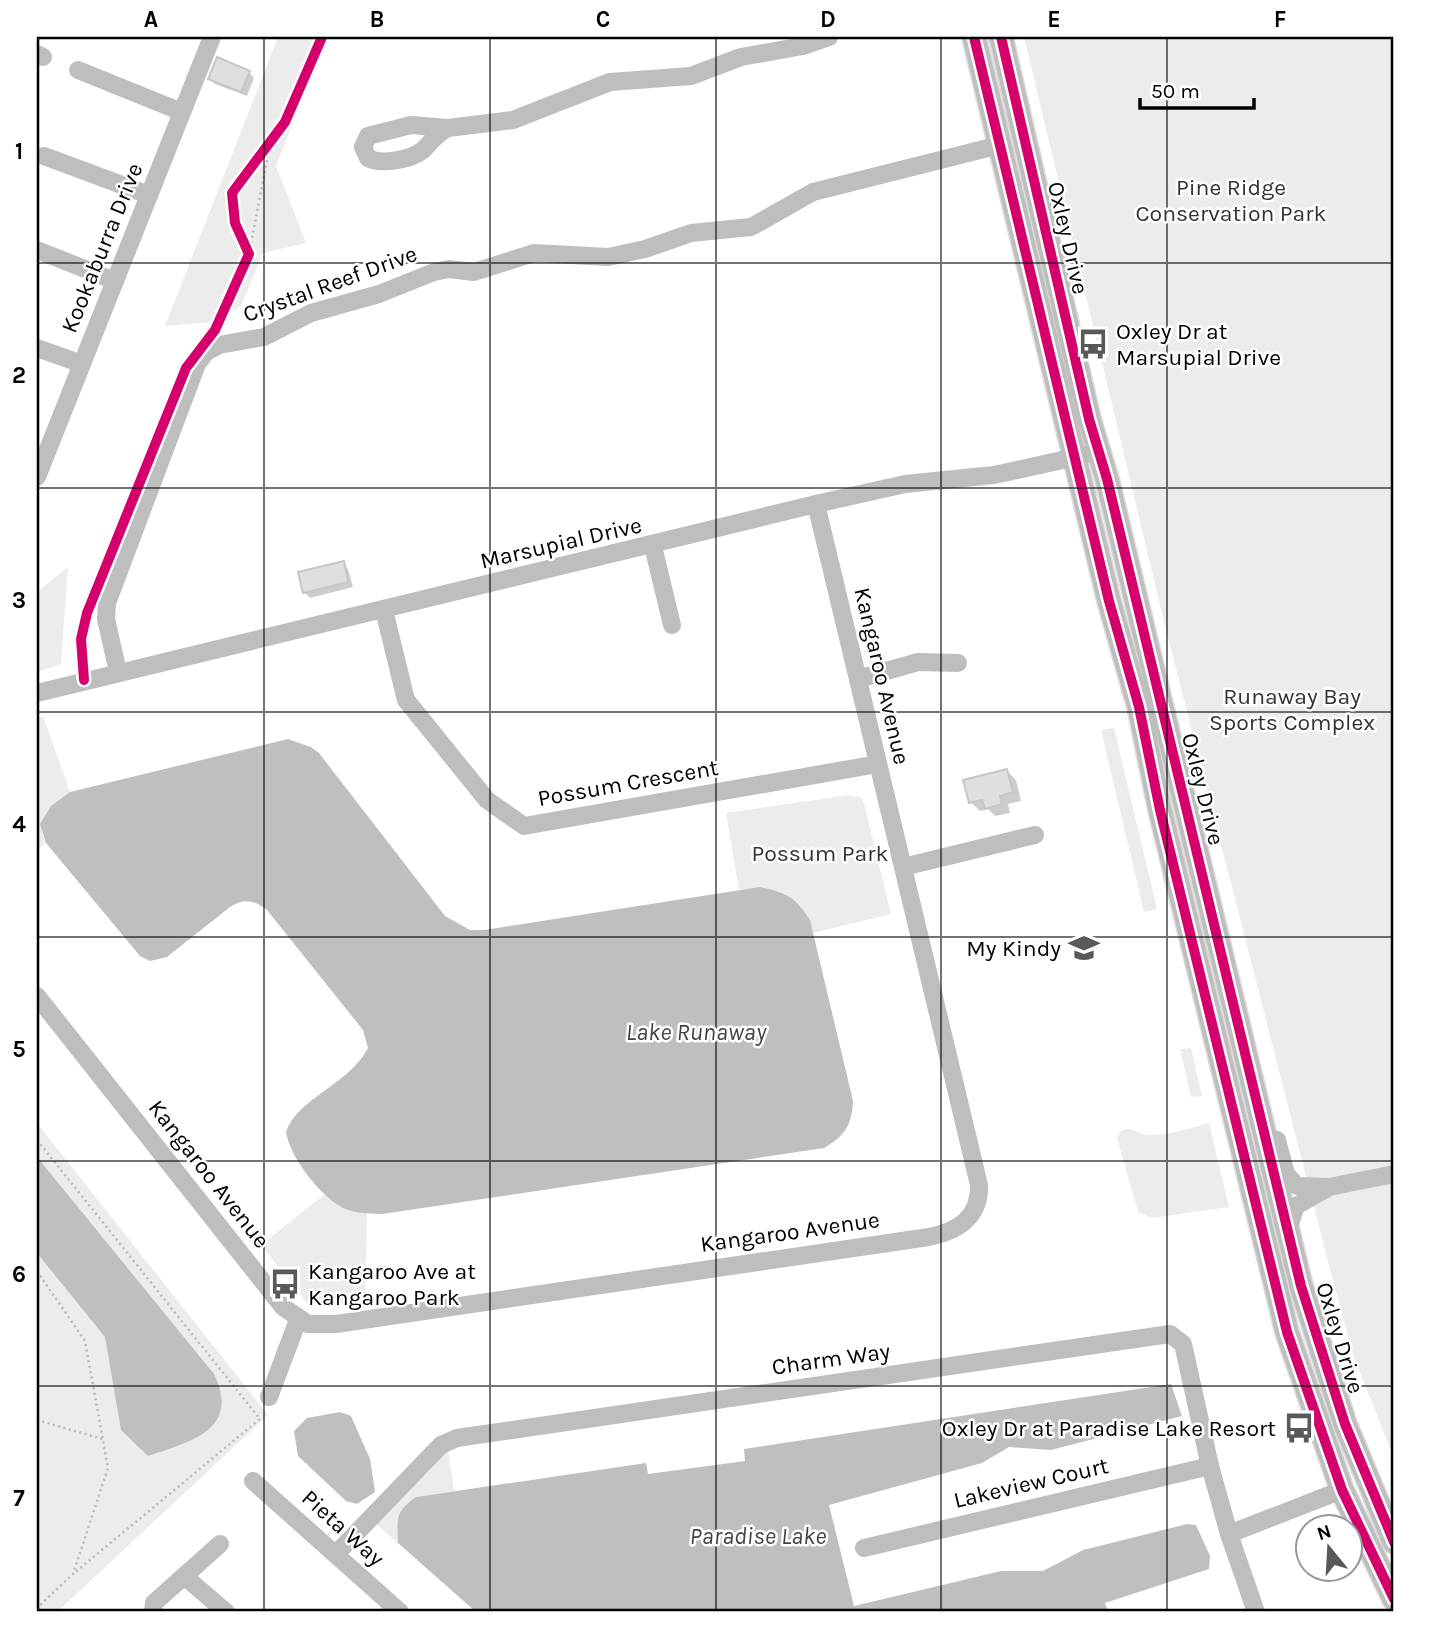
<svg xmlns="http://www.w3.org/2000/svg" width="1431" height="1649" viewBox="0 0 1431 1649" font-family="Karla,sans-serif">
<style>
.green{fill:#ececec}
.water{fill:#bfbfbf}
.shadow{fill:#0003}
.building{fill:#dfdfdf;stroke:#c7c7c7;stroke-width:2}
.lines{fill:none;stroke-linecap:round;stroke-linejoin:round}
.major-casing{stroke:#dbdbdb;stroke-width:26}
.path{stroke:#b9b9b9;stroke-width:2.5;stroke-dasharray:2 3.5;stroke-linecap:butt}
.minor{stroke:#bebebe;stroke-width:18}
.major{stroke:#bebebe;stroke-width:23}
.cycleway-casing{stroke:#fff;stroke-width:15}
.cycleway{stroke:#d6006c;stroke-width:10}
.grid{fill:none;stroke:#000;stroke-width:2;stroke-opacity:0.55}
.labels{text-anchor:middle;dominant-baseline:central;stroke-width:5;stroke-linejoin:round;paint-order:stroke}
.park-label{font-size:23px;fill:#333;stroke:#fff}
.street-label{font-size:23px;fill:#000;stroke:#fff}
.poi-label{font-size:23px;fill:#000;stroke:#fff;text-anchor:start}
.water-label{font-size:24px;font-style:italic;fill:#444;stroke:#fff}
.neatline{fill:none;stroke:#000;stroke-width:2.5}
.grid-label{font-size:23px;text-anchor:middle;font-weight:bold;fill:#000}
</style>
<rect width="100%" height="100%" fill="#fff"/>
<g class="green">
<polygon points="278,37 327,37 276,166 306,243 263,253 241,306 213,322 165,326"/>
<polygon points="1024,37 1394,37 1394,1458 1354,1358 1328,1262 1164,622"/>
<polygon points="68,567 61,664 37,672 37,592"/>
<polygon points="43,716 70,792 51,806 42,834 46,843 37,850 37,719"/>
<polygon points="1114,728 1157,909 1144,912 1101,730"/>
<path d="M849 795 862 798 865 807 891 914 813 933C803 893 777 885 739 890L726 813Z"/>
<polygon points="1191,1048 1202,1096 1191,1097 1180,1049"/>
<polygon points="37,1123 268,1415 57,1612 37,1612"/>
<path d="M1209 1123 1229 1207 1151 1218 1138 1212 1117 1138 1121 1131C1132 1126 1137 1134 1148 1135 1168 1136 1190 1128 1209 1123Z"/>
<polygon points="325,1194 339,1206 367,1213 365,1300 323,1306 307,1303 261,1245"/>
<polygon points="448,1449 454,1491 416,1497 397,1521 398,1543 375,1523"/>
</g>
<g class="water">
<path d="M288 739 311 747 319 753 445 916 470 930H484L760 887C787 893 795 896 810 920L853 1101C852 1125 845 1136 824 1148L382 1214C366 1213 351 1214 338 1205 317 1191 290 1157 286 1132 297 1098 349 1085 368 1048L363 1030 267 910C254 900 244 898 230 907L167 957 150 961 140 956 46 843 40 824 51 806 70 792Z"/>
<path d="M37 1157 214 1374C241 1430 191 1441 148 1456L121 1430 105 1337 37 1253Z"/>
<path d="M1171 1384 1182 1416 1051 1450 1009 1447 982 1463 829 1505 854 1606 1001 1571H1043L1083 1550 1187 1524 1196 1525 1210 1556 1209 1569 1105 1603 1108 1612H476L398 1543C397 1518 395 1512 416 1497L646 1463 648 1474 745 1461 744 1449Z"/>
<polygon points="340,1412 351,1416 370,1459 375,1492 357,1504 346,1501 298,1456 294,1431 307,1418"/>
</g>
<g class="shadow">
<polygon points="249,72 254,78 247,96 215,84 210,79"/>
<polygon points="343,563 348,569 353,587 310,598 304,592"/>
<polygon points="1007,771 1016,780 1021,801 1008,804 1010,813 995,816 988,809 980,811 971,802"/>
</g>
<g class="building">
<polygon points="217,57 250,71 241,92 208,79"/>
<polygon points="344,561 348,582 303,593 298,572"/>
<polygon points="1007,769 1013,792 1000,796 1002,804 985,809 982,800 969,803 963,780"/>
</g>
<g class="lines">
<g class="major-casing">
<g id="major">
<polyline points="974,37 1109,601 1139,707 1160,810 1287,1332 1342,1490 1394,1599"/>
<polyline points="1001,37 1089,419 1107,479 1301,1286 1345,1424 1394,1542"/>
</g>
</g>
<g class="path">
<polyline points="249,254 270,144"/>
<polyline points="37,1140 260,1419 73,1574"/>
<polyline points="37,1271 85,1341 108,1468 73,1574 37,1608"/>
<polyline points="37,1420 106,1440"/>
</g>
<g class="minor">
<polyline points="37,54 43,57"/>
<polyline points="78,70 182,112"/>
<path d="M448 128C435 134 432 142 423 150 411 160 381 165 368 158L363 147 368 136 411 125 448 128 513 120 610 82 691 76 741 57 803 46 829 37"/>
<polyline points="44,156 149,195"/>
<polyline points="37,250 115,281"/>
<polyline points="37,348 82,364"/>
<polyline points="37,477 212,37"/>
<polyline points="653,546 672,625"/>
<polyline points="384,610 406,700 487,800 524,826 878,764"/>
<polyline points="118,672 106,619 107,603 197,364 206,352 219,345 264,337 311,313 379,294 434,272 449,269 474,272 534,253 608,257 645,249 691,233 751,227 813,192 1000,145"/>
<polyline points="858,679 918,662 958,663"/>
<polyline points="37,693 816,504 905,484 994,475 1085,455"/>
<polyline points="903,867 1035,835"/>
<path d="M37 996 283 1307 308 1324H336L929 1237C958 1231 980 1218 979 1185L816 504"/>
<polyline points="1277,1140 1286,1174 1297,1186 1329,1187 1394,1174"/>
<polyline points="1288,1229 1296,1206 1326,1189"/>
<polyline points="269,1397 298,1320"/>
<polyline points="253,1481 400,1612"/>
<polyline points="864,1548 1210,1466"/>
<polyline points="336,1554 441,1445 457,1438 1170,1334 1183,1344 1210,1466 1229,1534"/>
<polyline points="184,1576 226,1612"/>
<polyline points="153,1612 154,1603 220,1544"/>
<polyline points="1256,1612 1229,1534 1342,1490"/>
</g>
<use href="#major" class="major"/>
<g class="cycleway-casing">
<g id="cycleway">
<polyline points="974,37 1109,601 1139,707 1160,810 1287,1332 1342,1490 1394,1599"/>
<polyline points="1001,37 1089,419 1107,479 1301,1286 1345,1424 1394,1542"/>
<polyline points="84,680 81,639 87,613 186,368 215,330 249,254 235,223 232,193 285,122 322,37"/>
</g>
</g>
<use href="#cycleway" class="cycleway"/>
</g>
<path class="grid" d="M264 37V1612M490 37V1612M716 37V1612M941 37V1612M1167 37V1612M37 263H1394M37 488H1394M37 712H1394M37 937H1394M37 1161H1394M37 1386H1394"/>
<defs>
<g id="bus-bare" transform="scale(2.415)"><path d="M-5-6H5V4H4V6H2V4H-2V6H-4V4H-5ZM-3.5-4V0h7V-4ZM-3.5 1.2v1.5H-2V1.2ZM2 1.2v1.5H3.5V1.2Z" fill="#595959" stroke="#fff" stroke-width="2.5" paint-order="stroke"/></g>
<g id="school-bare" transform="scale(2.415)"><path d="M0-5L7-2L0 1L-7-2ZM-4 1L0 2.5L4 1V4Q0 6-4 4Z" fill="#595959" stroke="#fff" stroke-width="2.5" paint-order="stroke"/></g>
</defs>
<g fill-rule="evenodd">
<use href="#bus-bare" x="1093" y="344"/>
<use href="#school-bare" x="1084" y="948"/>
<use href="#bus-bare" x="285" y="1284"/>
<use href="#bus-bare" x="1299" y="1428"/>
</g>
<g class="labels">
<g class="park-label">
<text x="1231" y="187">Pine Ridge<tspan x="1231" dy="26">Conservation Park</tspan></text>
<text x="1292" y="696">Runaway Bay<tspan x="1292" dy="26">Sports Complex</tspan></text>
<text x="820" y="853">Possum Park</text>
</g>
<g class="street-label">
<text transform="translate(1068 238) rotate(77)">Oxley Drive</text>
<text transform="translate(102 248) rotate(-68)">Kookaburra Drive</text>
<text transform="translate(330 284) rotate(-20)">Crystal Reef Drive</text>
<text transform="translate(561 543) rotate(-13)">Marsupial Drive</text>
<text transform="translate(882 676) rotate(77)">Kangaroo Avenue</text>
<text transform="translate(628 783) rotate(-10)">Possum Crescent</text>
<text transform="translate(1203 789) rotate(76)">Oxley Drive</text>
<text transform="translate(209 1174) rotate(52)">Kangaroo Avenue</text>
<text transform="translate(790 1232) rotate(-8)">Kangaroo Avenue</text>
<text transform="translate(1340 1338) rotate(73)">Oxley Drive</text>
<text transform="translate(831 1359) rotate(-8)">Charm Way</text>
<text transform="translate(1031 1483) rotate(-13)">Lakeview Court</text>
<text transform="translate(343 1528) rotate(42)">Pieta Way</text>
</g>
<g class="poi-label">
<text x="1116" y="331">Oxley Dr at<tspan x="1116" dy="26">Marsupial Drive</tspan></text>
<text x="1061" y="948" text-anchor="end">My Kindy</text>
<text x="308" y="1271">Kangaroo Ave at<tspan x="308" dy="26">Kangaroo Park</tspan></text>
<text x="1276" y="1428" text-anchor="end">Oxley Dr at Paradise Lake Resort</text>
</g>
<g class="water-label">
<text x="696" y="1032">Lake Runaway</text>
<text x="758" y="1536">Paradise Lake</text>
</g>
</g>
<rect width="1431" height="1649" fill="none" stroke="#ffffff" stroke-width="77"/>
<g transform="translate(1329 1548) rotate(342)"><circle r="33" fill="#ffffff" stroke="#999999" stroke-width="2"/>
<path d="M0-5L12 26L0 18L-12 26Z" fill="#595959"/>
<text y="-10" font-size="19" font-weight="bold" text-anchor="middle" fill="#000000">N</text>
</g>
<path d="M1140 98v10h114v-10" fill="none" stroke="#000000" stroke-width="3.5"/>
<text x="1151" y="98" font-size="21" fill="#000000" stroke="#ffffff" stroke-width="5" paint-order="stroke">50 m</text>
<rect x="38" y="38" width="1354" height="1572" class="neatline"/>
<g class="grid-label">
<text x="151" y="27">A</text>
<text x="377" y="27">B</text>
<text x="603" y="27">C</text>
<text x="828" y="27">D</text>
<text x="1054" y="27">E</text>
<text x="1280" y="27">F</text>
<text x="19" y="159">1</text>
<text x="19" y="383">2</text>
<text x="19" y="608">3</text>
<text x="19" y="832">4</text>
<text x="19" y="1057">5</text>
<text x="19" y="1282">6</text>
<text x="19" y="1506">7</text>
</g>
</svg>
